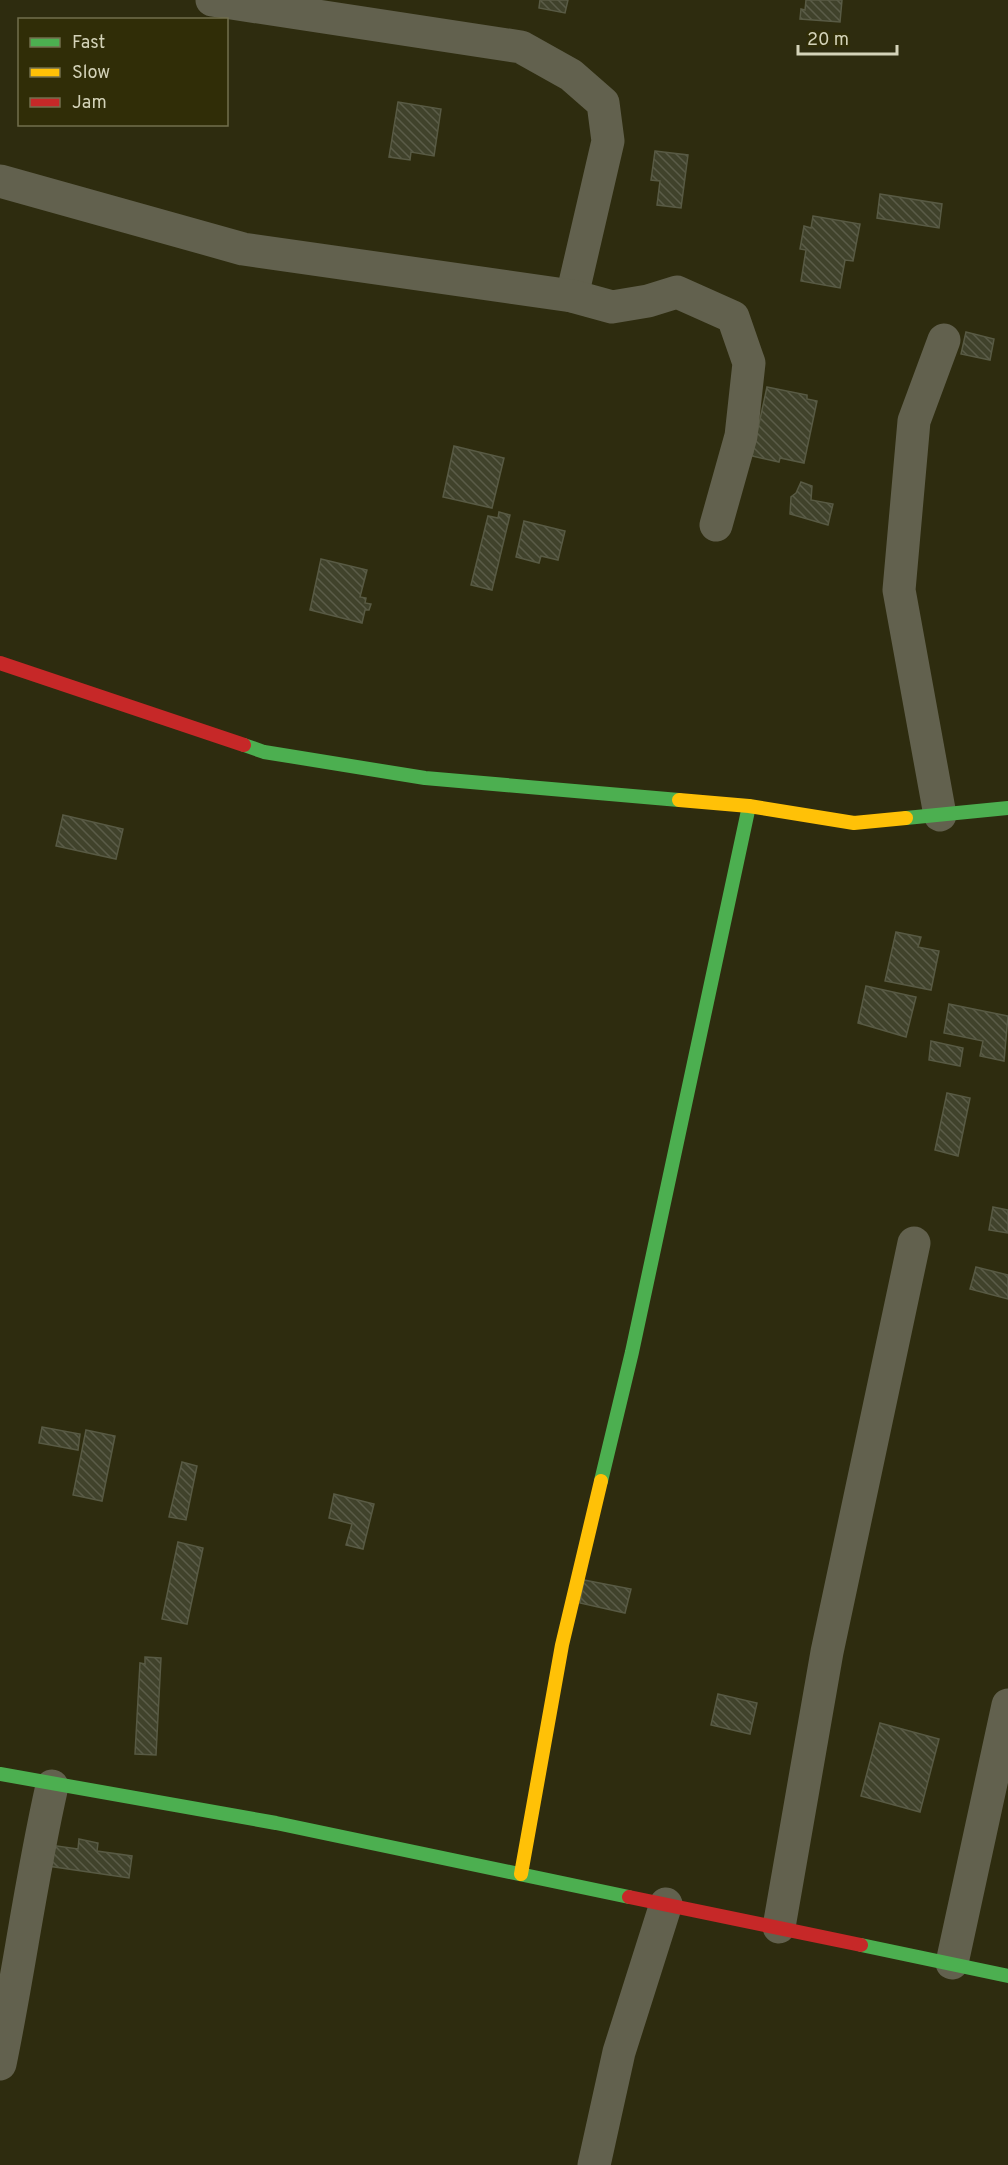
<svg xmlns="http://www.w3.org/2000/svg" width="1008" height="2165" viewBox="0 0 1008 2165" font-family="Overpass,sans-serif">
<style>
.building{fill:url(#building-back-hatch);stroke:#585a44;stroke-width:1.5}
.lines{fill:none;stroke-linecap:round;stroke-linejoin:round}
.street{stroke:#62614e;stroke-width:33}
.fast{stroke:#4caf50;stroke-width:14}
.slow{stroke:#ffc107;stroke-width:14}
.jam{stroke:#c62828;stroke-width:14}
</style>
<defs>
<pattern id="building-back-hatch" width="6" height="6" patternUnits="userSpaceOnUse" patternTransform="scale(1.5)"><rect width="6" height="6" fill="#40422b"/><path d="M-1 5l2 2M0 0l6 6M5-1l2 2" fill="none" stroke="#5b5c48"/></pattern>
</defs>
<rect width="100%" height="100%" fill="#2e2c0f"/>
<g class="building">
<polygon points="540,0 568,0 565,13 539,8"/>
<polygon points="806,0 842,0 840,22 800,19 801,9 805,10"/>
<polygon points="398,102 441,109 434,156 411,152 410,160 389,157"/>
<polygon points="655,151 688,155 681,208 657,205 660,181 651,180"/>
<polygon points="880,194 942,204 939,228 877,218"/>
<polygon points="813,216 860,224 853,261 845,260 840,288 801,281 806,250 800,249 804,226 811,228"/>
<polygon points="966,332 994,339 990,360 961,354"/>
<polygon points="767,387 807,395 807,399 817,401 804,463 780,458 779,462 752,456"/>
<polygon points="454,446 504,458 492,508 443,497"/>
<polygon points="801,482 812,486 811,500 833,504 828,525 790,514 791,497 796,493"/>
<polygon points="499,512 510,515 492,590 471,585 488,516 498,518"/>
<polygon points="524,521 565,531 558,560 541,556 539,563 516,557"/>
<polygon points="321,559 367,570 360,597 366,598 365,603 371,604 369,610 365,610 362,623 310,610"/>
<polygon points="63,815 123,829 116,859 56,846"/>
<polygon points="896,932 921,937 918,947 939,951 931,990 885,981"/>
<polygon points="866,986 916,997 906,1037 858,1023"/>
<polygon points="949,1004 1008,1016 1004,1061 980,1056 983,1041 944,1033"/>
<polygon points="931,1041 963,1048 960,1066 929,1060"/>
<polygon points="947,1093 970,1098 958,1156 935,1150"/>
<polygon points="993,1207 1008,1210 1008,1233 989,1230"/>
<polygon points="976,1267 1008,1275 1008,1299 970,1289"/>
<polygon points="42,1427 80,1434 78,1450 39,1443"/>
<polygon points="86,1430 115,1436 102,1501 73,1495"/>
<polygon points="182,1462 197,1466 186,1520 169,1517"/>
<polygon points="334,1494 374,1504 363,1549 346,1545 352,1524 329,1518"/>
<polygon points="178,1542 203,1548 187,1624 162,1619"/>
<polygon points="584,1580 631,1589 625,1613 580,1603"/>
<polygon points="145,1657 161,1658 156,1755 135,1754 140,1663 145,1664"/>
<polygon points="718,1694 757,1703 750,1734 711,1725"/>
<polygon points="880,1723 939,1739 920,1812 861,1796"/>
<polygon points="79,1839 98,1843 97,1851 132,1856 129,1878 48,1866 50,1845 78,1849"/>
</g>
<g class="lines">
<g class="street">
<polyline points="212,0 521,47 571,75 603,103 608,141 572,296"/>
<polyline points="0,181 243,249 572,296 612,307 648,301 677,292 733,317 749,363 741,436 716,525"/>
<polyline points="940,815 899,590 914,421 944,340"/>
<polyline points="779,1927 827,1652 914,1243"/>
<polyline points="952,1963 1008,1705"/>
<path d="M0 2064C19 1972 31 1878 52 1786"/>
<polyline points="594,2165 619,2052 666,1904"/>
</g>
<g class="fast">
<polyline points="244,745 264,752 425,778 679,800"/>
<polyline points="906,818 1008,808"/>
<polyline points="601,1481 632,1352 749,806"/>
<polyline points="0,1774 276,1823 629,1897"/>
<polyline points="861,1945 1008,1976"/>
</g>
<g class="slow">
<polyline points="679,800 749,806 854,823 906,818"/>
<polyline points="521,1874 562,1645 601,1481"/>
</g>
<g class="jam">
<polyline points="0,663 244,745"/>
<polyline points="629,1897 861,1945"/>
</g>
</g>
<rect x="18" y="18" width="210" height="108" fill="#302d07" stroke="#726f4e" stroke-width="1.5"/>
<rect x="30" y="38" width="30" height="9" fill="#4caf50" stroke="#726f4e" stroke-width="1.5"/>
<text x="72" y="48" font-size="18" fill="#d4d3b9">Fast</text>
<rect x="30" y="68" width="30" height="9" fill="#ffc107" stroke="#726f4e" stroke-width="1.5"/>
<text x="72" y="78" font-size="18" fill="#d4d3b9">Slow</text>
<rect x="30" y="98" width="30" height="9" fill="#c62828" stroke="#726f4e" stroke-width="1.5"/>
<text x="72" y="108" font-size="18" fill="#d4d3b9">Jam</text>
<path d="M798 45v9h99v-9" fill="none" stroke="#d4d3b9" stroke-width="3"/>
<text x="807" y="45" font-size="18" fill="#d4d3b9" stroke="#302d07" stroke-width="4.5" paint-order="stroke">20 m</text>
</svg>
